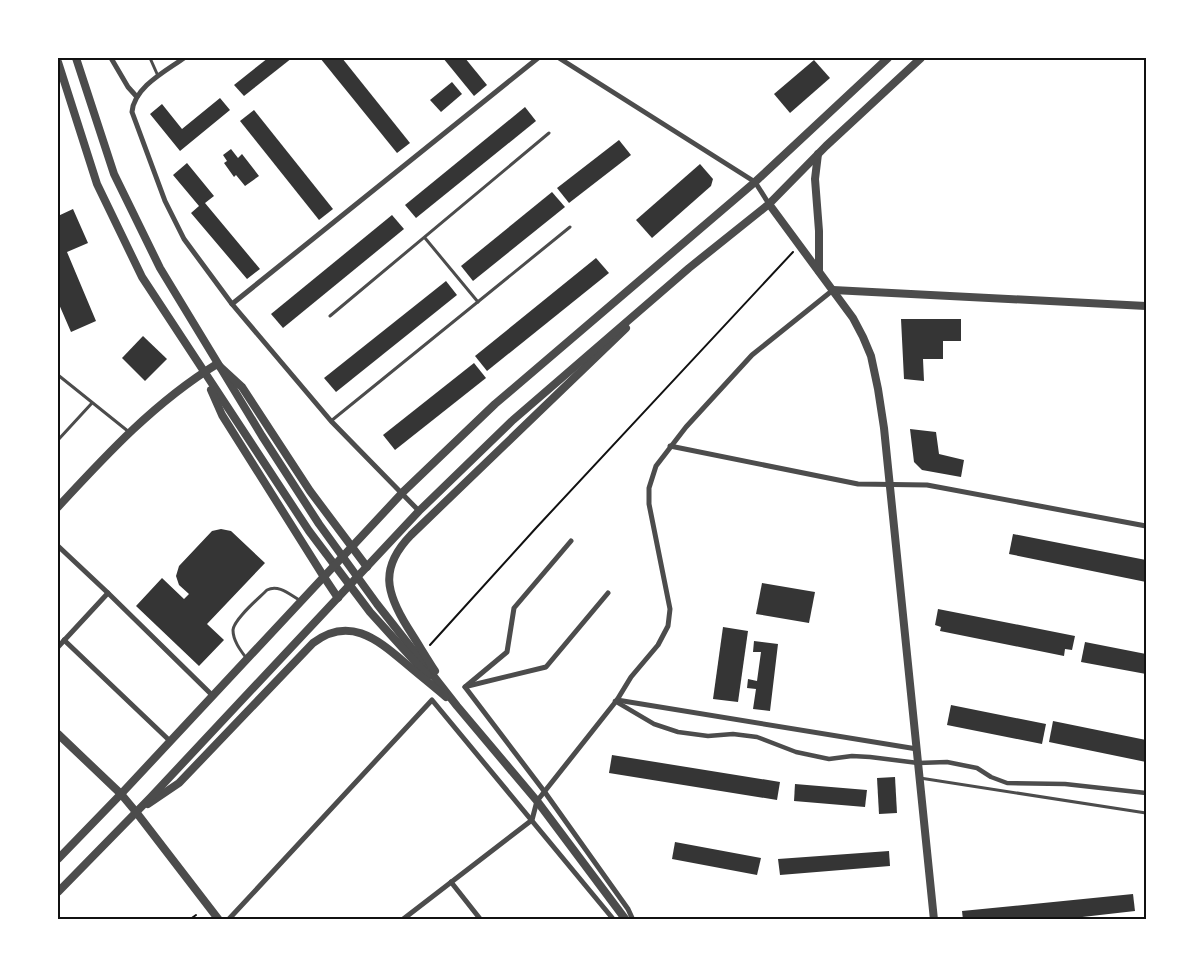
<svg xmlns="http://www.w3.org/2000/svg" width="1204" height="977" viewBox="0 0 1204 977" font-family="'Exo 2',sans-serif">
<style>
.building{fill:#353535}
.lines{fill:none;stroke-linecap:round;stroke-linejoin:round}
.path{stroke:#111;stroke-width:2}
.service{stroke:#4c4c4c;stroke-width:3}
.pedestrian{stroke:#4c4c4c;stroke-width:4.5}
.minor{stroke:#4c4c4c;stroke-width:5}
.tertiary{stroke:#4c4c4c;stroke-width:8}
.neatline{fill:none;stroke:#111;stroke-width:2}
</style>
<rect width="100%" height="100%" fill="#fff"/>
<g class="building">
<polygon points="268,58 292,58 244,96 234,85"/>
<polygon points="320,58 342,58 410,143 397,153"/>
<polygon points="443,58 465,58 487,85 474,96"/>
<polygon points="814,60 830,78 790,113 774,94"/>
<polygon points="452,82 462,94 441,112 430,100"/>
<polygon points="220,98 230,110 180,151 150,114 162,104 182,129"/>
<polygon points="525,107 536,121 416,218 405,205"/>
<polygon points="254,110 333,209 319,220 240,121"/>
<polygon points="619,140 631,155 569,203 557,188"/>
<polygon points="231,149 238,158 242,154 259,176 245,186 236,175 234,177 224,163 227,161 223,155"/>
<polygon points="187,163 214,196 205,203 260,269 247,279 191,213 199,206 173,175"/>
<polygon points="700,164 713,179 711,186 652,238 636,220"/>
<polygon points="552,192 565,207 473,281 461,266"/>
<polygon points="73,209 88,243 67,252 96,321 71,332 58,302 58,216"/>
<polygon points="392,215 404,229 283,328 271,314"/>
<polygon points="596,258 609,273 487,371 475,356"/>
<polygon points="446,281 457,295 336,392 324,378"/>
<polygon points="901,319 961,319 961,341 943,341 943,359 923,359 924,381 904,379"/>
<polygon points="143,336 167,359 145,381 122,358"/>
<polygon points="474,363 486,378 395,450 383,435"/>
<polygon points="910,429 936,432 939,454 964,460 961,477 922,470 914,462"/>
<polygon points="221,529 231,531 265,563 207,624 224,640 199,666 136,606 162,578 184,599 189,594 179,585 176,576 179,566 212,531"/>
<polygon points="1013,534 1146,560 1146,582 1009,554"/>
<polygon points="762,583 815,592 809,623 756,614"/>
<polygon points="938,609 1075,636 1072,650 1065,649 1064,656 940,631 941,627 935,625"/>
<polygon points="723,627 748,631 738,702 713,699"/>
<polygon points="754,641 778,644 770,711 753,709 756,689 747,688 748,679 757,681 761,652 753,652"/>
<polygon points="1085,642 1146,654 1146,674 1081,662"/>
<polygon points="951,705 1046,724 1042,744 947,725"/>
<polygon points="1053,721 1146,740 1146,762 1049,742"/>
<polygon points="612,755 780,782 777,800 609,773"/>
<polygon points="895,777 897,813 879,814 877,778"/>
<polygon points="795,784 867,790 865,807 794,801"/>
<polygon points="675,842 761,858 757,875 672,859"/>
<polygon points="889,851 890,866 780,875 778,859"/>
<polygon points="1133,894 1135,911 1056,920 963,920 962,911"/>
</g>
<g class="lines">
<g class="path">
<polyline points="430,645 536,528 793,252"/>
<polyline points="189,920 196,915"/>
</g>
<g class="service">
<polyline points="150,58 158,76"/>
<polyline points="425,238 478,302"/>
<polyline points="330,316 549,133"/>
<polyline points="58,375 129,432"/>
<polyline points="331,421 570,227"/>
<polyline points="58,440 92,403"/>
<path d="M247 659C241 651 233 641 233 630 234 619 258 599 267 590 279 584 290 595 301 601"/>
<polyline points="920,778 1146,813"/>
</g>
<polyline class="pedestrian" points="615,701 654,724 678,732 708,736 733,734 757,737 796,752 829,759 852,756 870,757 918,763 947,762 977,768 991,777 1007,783 1065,784 1146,793"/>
<g class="minor">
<polyline points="111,58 128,87 137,97"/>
<path d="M184 58C166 71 134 87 132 112L165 201 184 239 232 304 331 421 419 511"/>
<polyline points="559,58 755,182 769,204"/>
<polyline points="232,304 538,58"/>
<polyline points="670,446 858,484 927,485 1146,526"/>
<polyline points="58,546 108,593 213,696"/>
<polyline points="64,640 170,741"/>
<polyline points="58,647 108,593"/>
<polyline points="468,686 546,667 608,593"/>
<polyline points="465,687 544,791 628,909 633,920"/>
<polyline points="465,687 507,652 514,608 571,541"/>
<polyline points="617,700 917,749"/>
<polyline points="451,882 481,920"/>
<polyline points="228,920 432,700 614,920"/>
<polyline points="402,920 532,820 537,801 617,700 631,677 658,645 668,626 670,609 649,504 649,488 656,466 686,427 752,355 833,290"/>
</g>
<g class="tertiary">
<polyline points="76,58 114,174 160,268 262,436 319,524 377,604 457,706 537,801 626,920"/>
<polyline points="58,62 97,184 142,277 309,531 370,612 428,676"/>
<polyline points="818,154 815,179 819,231 819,271"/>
<polyline points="769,204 853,318 863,337 871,356 878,389 884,428 934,920"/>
<polyline points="833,290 1146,306"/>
<polyline points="211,390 222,415 324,577 338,598"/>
<path d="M58 507C107 454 155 402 217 364L242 387 310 491 367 567"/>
<path d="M435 671C426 657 417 642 408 628 386 593 379 568 411 535L626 328"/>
<polyline points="58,734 121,794 136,812 219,920"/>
<path d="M148 804 179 783 313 643C348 616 376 638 404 662 418 674 432 685 446 697"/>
<polyline points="58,859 121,794 403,492 495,404 755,182 888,58"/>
<polyline points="58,892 151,797 419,511 513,420 689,268 769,204 826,146 921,58"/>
</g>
</g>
<rect width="1204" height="977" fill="none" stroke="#ffffff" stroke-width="118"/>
<rect x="59" y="59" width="1086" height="859" class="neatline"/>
</svg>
